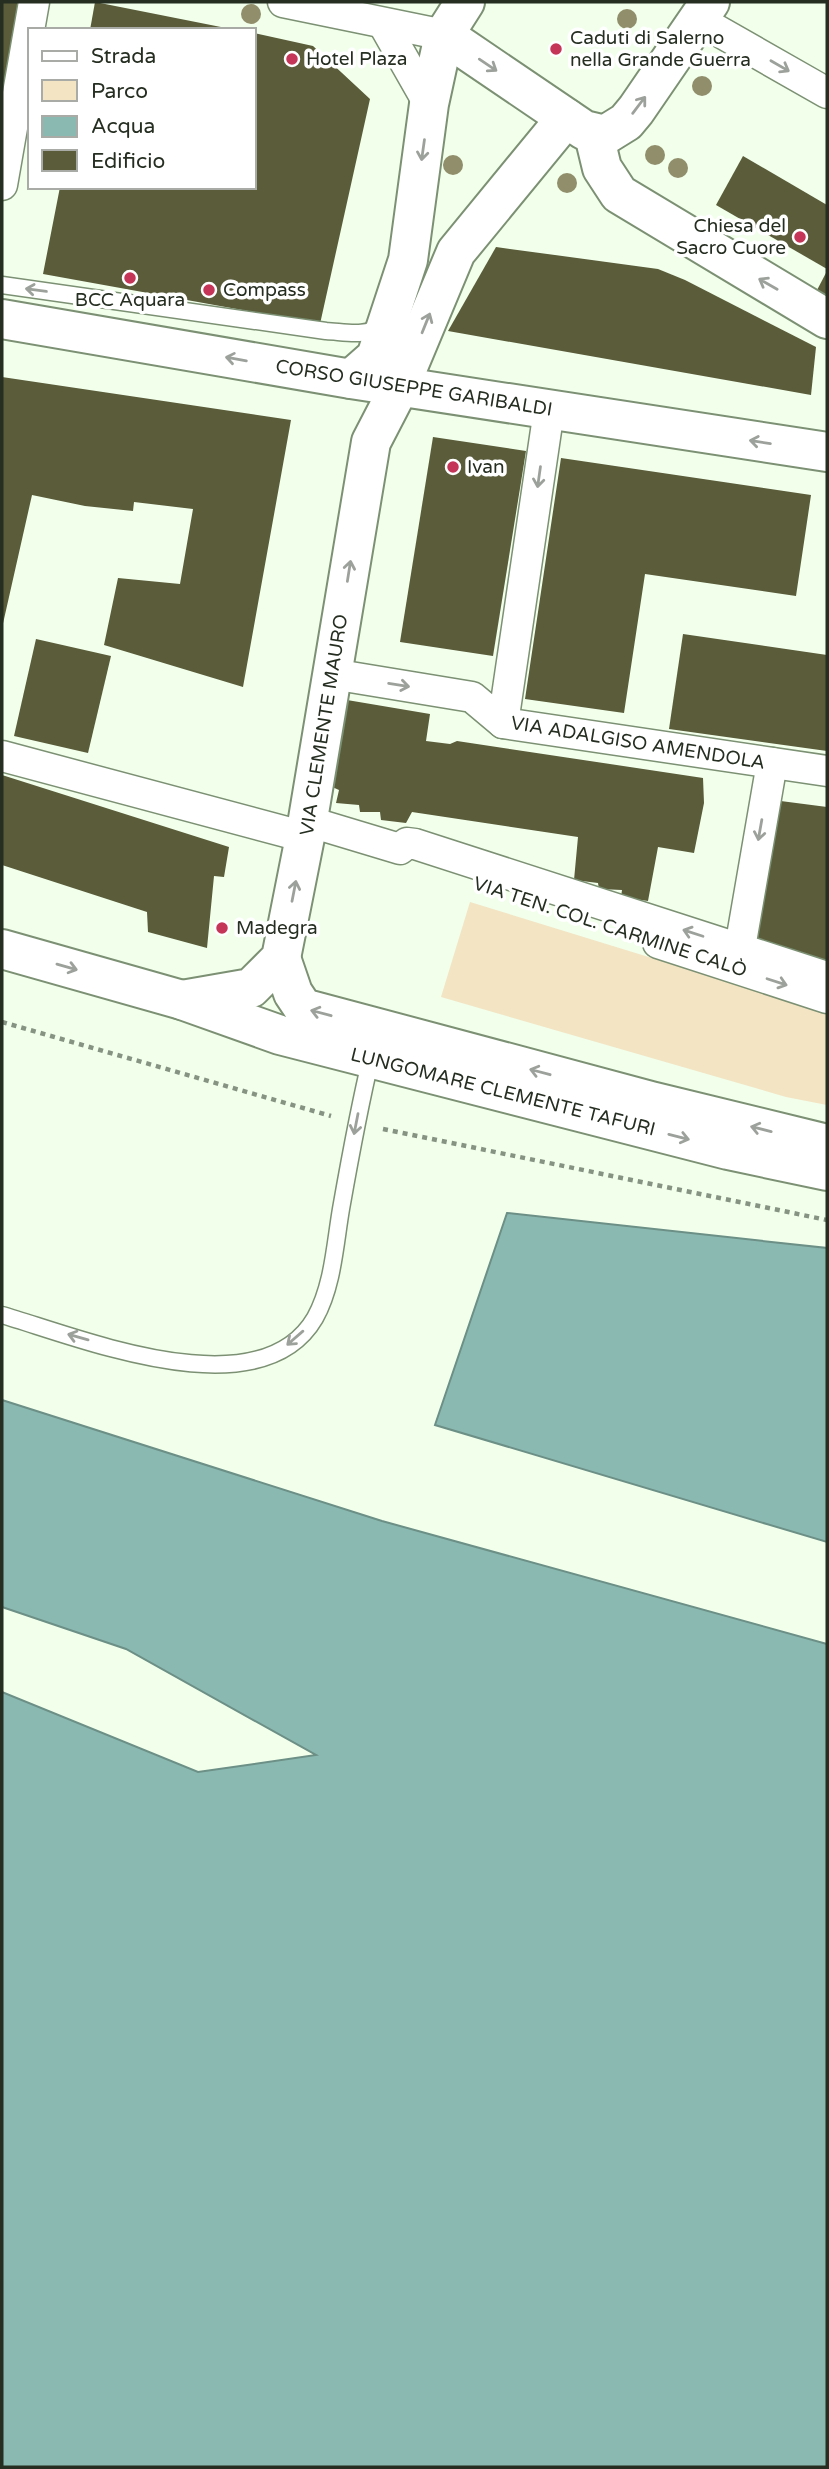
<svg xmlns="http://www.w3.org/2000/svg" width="829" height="2469" viewBox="0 0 829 2469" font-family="'Varela Round',sans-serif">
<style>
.green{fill:#f3e4c4}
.water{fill:#8ab9b2;stroke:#6c8f86;stroke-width:2}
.building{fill:#5a5c3a}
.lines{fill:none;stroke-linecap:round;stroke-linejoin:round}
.lane-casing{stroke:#7c9173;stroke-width:19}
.street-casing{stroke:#7c9173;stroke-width:33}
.secondary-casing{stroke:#7c9173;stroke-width:42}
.primary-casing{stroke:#7c9173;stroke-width:42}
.path{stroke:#879382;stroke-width:4.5;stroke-dasharray:5 5;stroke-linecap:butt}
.lane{stroke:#fff;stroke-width:16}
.street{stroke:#fff;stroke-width:30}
.secondary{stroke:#fff;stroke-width:38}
.primary{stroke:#fff;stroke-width:38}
.tree{fill:#918e6b}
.oneway{stroke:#9da19b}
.poi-dot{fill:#c53558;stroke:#fff;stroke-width:2.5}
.labels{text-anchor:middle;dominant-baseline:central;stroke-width:7;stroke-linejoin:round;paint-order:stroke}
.poi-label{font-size:19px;fill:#252e21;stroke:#fff;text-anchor:start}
.street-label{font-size:19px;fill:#252e21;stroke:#fff}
</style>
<rect width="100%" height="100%" fill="#f1ffeb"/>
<polygon class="green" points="470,902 827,1012 827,1105 786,1097 441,997"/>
<g class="water">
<polygon points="507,1213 827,1248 827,1542 435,1425"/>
<polygon points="2,1400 382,1521 827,1644 827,2467 2,2467 2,1692 198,1772 316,1755 126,1649 2,1607"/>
</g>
<g class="building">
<polygon points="2,2 23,2 2,108"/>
<polygon points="95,2 231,29 231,30 90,30"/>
<polygon points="254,33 313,46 370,99 320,324 43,274 60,187 254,187"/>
<polygon points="743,156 827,205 827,269 716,205"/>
<polygon points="496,247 658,269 685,280 816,347 811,395 448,331"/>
<polygon points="827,271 827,298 816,292"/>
<polygon points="2,377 291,420 243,687 104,645 118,578 180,584 193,509 134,502 133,511 85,506 32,495 2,628"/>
<polygon points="433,437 526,451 493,656 400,642"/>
<polygon points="561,458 811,495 796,596 645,574 624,713 525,699"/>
<polygon points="683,634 827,655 827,751 669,729"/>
<polygon points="36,639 111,656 88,753 14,736"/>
<polygon points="347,700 430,714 426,741 450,744 457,741 703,778 704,803 694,853 658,847 648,901 621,897 622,890 599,889 598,883 574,880 578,837 412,812 406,823 381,820 380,812 360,812 359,805 336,803 339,790 330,786"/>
<polygon points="2,775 229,847 224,877 214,876 207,948 148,932 147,912 2,865"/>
<polygon points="773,800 827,807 827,968 752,951"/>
</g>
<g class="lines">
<g class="lane-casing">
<g id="lane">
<path d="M2 285 326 331C346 332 367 338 382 324"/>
<path d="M2 1315C81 1338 260 1412 315 1318 333 1286 335 1244 341 1209 350 1158 359 1108 371 1058"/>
</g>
</g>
<g class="street-casing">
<g id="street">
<polyline points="283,2 444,35"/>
<polyline points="699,20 827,93"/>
<polyline points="384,25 429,104"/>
<polyline points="2,185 34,2"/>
<polyline points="332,674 472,697 503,723 827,771"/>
<polyline points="503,723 549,410"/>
<polyline points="2,756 305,837"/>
<polyline points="307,821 400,849 407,843 415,844 827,977"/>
<polyline points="658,943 827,998"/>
<polyline points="740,948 772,763"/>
</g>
</g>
<g class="secondary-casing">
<g id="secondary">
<polyline points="465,2 444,35 584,130 605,135 626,122 636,110 710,2"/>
<polyline points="594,135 602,168 619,194 827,319"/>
<polyline points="351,379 376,357 408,260 429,104 444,35"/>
<polyline points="281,958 293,993 303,1008 651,1101 827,1144"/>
<polyline points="182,1000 251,988 281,958 305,837 371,442 400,386 456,252 566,118"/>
</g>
</g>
<g class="primary-casing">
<g id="primary">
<polyline points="2,319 351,379 827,452"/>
<polyline points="2,949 182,1000 280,1035 728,1150 827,1171"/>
</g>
</g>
<g class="path">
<polyline points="2,1022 331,1116"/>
<polyline points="383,1129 827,1220"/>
</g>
<use href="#lane" class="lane"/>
<use href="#street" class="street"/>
<use href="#secondary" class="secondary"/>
<use href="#primary" class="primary"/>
</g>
<g class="tree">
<circle cx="251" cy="14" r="10"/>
<circle cx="627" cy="19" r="10"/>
<circle cx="702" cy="86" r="10"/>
<circle cx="655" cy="155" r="10"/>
<circle cx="453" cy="165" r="10"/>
<circle cx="678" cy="168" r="10"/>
<circle cx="567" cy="183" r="10"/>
</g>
<defs><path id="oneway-shaft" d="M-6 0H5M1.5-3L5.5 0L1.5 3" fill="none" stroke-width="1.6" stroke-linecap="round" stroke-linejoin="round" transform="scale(1.75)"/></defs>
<g class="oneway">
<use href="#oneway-shaft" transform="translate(488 65) rotate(34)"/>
<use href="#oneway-shaft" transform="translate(780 66) rotate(30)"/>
<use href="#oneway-shaft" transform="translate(639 105) rotate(-53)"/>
<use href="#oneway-shaft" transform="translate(423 150) rotate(98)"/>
<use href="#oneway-shaft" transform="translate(768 284) rotate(-150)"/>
<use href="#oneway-shaft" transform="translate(36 290) rotate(-172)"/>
<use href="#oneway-shaft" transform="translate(426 323) rotate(-68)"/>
<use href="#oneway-shaft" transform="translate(236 359) rotate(-170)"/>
<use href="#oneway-shaft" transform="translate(760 442) rotate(-171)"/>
<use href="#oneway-shaft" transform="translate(539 477) rotate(98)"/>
<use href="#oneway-shaft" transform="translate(349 571) rotate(-81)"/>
<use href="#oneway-shaft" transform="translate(399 685) rotate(9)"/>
<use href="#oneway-shaft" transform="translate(760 830) rotate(100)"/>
<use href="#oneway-shaft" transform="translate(294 891) rotate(-79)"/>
<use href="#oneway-shaft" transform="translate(693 933) rotate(-162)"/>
<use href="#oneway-shaft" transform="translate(67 967) rotate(16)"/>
<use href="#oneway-shaft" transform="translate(777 982) rotate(18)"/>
<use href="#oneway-shaft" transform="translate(321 1013) rotate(-165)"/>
<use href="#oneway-shaft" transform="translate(540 1072) rotate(-165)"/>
<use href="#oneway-shaft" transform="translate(356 1124) rotate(101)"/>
<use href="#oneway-shaft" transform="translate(761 1129) rotate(-166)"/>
<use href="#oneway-shaft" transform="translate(679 1137) rotate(14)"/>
<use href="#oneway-shaft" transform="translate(78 1337) rotate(-164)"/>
<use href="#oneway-shaft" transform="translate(295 1338) rotate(139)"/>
</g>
<g class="poi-dot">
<circle cx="556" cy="49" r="7"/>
<circle cx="292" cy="59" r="7"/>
<circle cx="800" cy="237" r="7"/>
<circle cx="130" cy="278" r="7"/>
<circle cx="209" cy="290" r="7"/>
<circle cx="453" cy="467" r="7"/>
<circle cx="222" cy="928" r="7"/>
</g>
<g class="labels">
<g class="poi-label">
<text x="570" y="38">Caduti di Salerno<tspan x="570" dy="22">nella Grande Guerra</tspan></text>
<text x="306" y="59">Hotel Plaza</text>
<text x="786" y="226" text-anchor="end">Chiesa del<tspan x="786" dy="22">Sacro Cuore</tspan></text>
<text x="223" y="290">Compass</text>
<text x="130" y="300" text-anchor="middle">BCC Aquara</text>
<text x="467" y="467">Ivan</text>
<text x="236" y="928">Madegra</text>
</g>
<g class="street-label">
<text transform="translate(414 388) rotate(9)">CORSO GIUSEPPE GARIBALDI</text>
<text transform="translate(324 725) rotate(-81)">VIA CLEMENTE MAURO</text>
<text transform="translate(638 743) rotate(9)">VIA ADALGISO AMENDOLA</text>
<text transform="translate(610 927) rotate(18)">VIA TEN. COL. CARMINE CALÒ</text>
<text transform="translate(503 1092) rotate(14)">LUNGOMARE CLEMENTE TAFURI</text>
</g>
</g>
<rect width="829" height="2469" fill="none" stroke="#252e21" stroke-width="7"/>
<rect x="28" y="28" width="228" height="161" fill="#ffffff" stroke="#a8aba6" stroke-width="2"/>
<rect x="42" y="51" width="35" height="10" fill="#ffffff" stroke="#a8aba6" stroke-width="2"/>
<text x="91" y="63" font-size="21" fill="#252e21">Strada</text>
<rect x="42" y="80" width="35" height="21" fill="#f3e4c4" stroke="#a8aba6" stroke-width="2"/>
<text x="91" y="98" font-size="21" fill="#252e21">Parco</text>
<rect x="42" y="116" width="35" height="21" fill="#8ab9b2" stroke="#a8aba6" stroke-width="2"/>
<text x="91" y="133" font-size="21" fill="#252e21">Acqua</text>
<rect x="42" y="150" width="35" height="21" fill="#5a5c3a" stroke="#a8aba6" stroke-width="2"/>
<text x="91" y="168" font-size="21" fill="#252e21">Edificio</text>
</svg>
